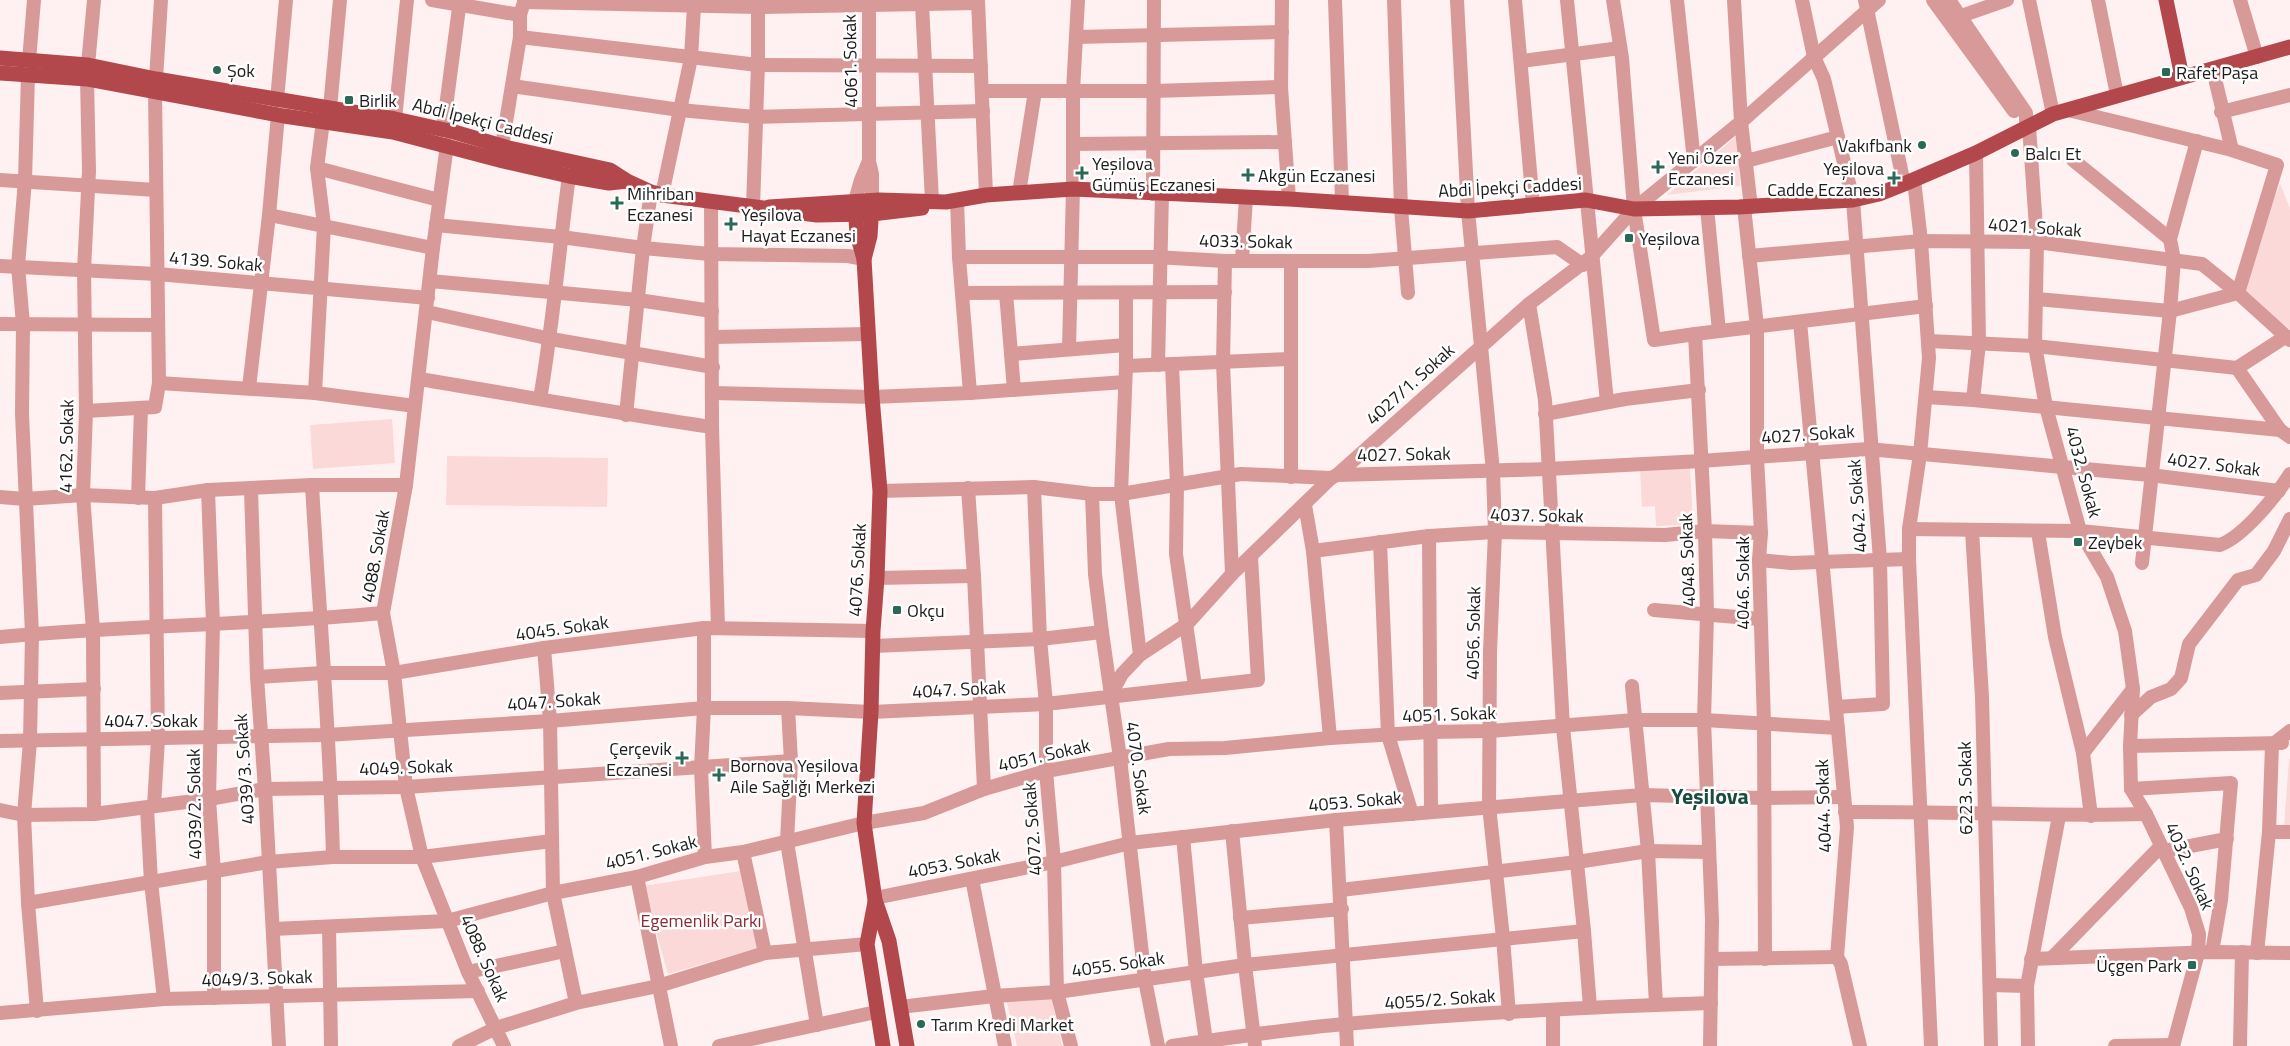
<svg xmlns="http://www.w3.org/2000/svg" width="2290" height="1046" viewBox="0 0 2290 1046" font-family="'Titillium Web',sans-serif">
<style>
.green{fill:#fbd9d8}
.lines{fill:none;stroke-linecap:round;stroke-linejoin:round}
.minor{stroke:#d79a98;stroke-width:14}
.major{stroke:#b2474c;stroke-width:15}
.poi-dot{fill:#2a6956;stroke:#fff;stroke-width:2}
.labels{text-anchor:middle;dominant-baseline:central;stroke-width:5;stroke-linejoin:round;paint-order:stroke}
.street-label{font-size:18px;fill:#1e1a1a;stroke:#fff}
.poi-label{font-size:18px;fill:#1e1a1a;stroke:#fff;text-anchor:start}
.park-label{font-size:18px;fill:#8c2831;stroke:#fff}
.district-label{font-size:22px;font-weight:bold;fill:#194c3d;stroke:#fff}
</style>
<rect width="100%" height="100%" fill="#fff1f1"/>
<g class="green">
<polygon points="1738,135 1740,186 1667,195"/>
<polygon points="2280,183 2290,209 2290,329 2238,293"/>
<polygon points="392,419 395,463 313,469 310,425"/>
<polygon points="447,456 608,458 607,507 446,505"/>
<polygon points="1690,466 1693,524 1656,526 1655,506 1642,507 1640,468"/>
<polygon points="2290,759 2290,826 2284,826 2289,760"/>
<polygon points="740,871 761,947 668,974 643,886"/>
<polygon points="1051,997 1062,1046 1017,1046 1007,1002"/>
</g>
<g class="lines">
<g class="minor">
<polyline points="432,0 520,15"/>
<polyline points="524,0 524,2 758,7 978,3"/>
<polyline points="978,0 986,195"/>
<polyline points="1282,0 1281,87 1289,199"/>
<polyline points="1335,0 1342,202"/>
<polyline points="1394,0 1401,208 1408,293"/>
<polyline points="1457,0 1468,211 1493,471 1495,532 1490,652 1489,806 1503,938 1509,1014"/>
<polyline points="1515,0 1533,205"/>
<polyline points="1567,0 1607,402"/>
<polyline points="1613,0 1622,58 1634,209 1654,340 1695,334 1705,531 1707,614 1704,720 1712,920 1710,1046"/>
<polyline points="1677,0 1694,161"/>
<polyline points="1802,0 1814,57 1824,79 1853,200 1880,560 1883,704 1836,707"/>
<polyline points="1865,0 1904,184"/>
<polyline points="1933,0 2014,111"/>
<polyline points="1949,0 2026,113 2026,121 2029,126 2037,242 2035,346 2046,407 2080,531 2107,577 2125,631 2133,689 2130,746 2131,789 2146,814 2191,908 2199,934 2198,953 2173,1046"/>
<polyline points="2029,0 2053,114"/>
<polyline points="2098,0 2117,95"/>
<polyline points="2240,0 2257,57"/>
<polyline points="922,4 932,201"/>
<polyline points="869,6 869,161 872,174 872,201"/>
<polyline points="1961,16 2007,0"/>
<polyline points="520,37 758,65 981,66"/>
<polyline points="1077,37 1282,32"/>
<polyline points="29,61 34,0"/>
<polyline points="1522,61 1620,48"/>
<polyline points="88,65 94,0"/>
<polyline points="2213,70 2232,150"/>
<polyline points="28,75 25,180 18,266 23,324 22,414 32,634 30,741 24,815 28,903 37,1011"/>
<polyline points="87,79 89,171 84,270 86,411 83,495 93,630 94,814"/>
<polyline points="156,79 161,0"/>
<polyline points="512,86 680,110 755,117 983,111"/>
<polyline points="983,91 1154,91 1281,87"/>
<polyline points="277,100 286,0"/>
<polyline points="330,108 340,0"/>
<polyline points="2221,112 2290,95"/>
<polyline points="395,119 407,0"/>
<polyline points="443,130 460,0"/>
<polyline points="1073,144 1285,142"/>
<polyline points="447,145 433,248 406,485 383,613 394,673 406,787 422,857 468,972 504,1046"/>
<polyline points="502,146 520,37 520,15 524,2"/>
<polyline points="2073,160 2170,239"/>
<polyline points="1746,161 1838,137"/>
<polyline points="317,168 439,200"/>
<polyline points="0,180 156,190"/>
<polyline points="1914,180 1921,241 1929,358 1920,454 1909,529 1909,559 1931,1046"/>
<polyline points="1019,193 1035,91"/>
<polyline points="1153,194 1154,0"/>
<polyline points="662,195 691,58 694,6"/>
<polyline points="957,200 959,257 1155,257 1225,261 1368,261 1557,247 1583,265"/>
<polyline points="855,201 861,180 869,161"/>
<polyline points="711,202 712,427 718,628"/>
<polyline points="753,207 758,65 758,0"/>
<polyline points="1744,207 1757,327 1757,457 1761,533 1759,560 1764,724 1765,959"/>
<polyline points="1751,207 1741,122 1879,0"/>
<polyline points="1707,208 1719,331"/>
<polyline points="269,215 433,248"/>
<polyline points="436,225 561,237 643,248 710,254 848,256 864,259"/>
<polyline points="1749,256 1921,241 2037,242 2202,264 2238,293 2290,340"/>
<polyline points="959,257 970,393"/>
<polyline points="1242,260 1246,198"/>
<polyline points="1225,261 1223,363 1232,574"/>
<polyline points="1291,261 1291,477"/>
<polyline points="0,266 157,274 428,298"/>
<polyline points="430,281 638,300 712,311"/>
<polyline points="962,293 1225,292"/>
<polyline points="1006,293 1014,390"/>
<polyline points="1126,293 1126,366 1121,494 1140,655"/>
<polyline points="2037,299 2170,311 2238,293 2277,165 2232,150 2068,110"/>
<polyline points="1529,304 1545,400 1563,727 1584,931 1590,1007"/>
<polyline points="427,312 551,339 713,367"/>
<polyline points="1800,322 1847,827 1837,957 1841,964 1860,1046"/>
<polyline points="0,324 157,325"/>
<polyline points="1695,334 1926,306"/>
<polyline points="713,337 868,334"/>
<polyline points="1929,341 2035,346 2237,368 2285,337"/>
<polyline points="1069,349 1073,189 1073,91 1078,0"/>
<polyline points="1011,354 1126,345"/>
<polyline points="1172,364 1177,485 1176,554 1195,686"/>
<polyline points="1158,365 1162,194"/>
<polyline points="1126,366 1290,359"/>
<polyline points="2237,368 2280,430"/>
<path d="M419 379C517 395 614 413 712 427"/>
<polyline points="159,383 315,393 415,406"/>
<polyline points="249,388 269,215 278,115"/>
<polyline points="315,393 324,225 317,168 323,121"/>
<polyline points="713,393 872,397 970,393 1125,382"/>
<polyline points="1926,397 1973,400 1979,343 1976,153"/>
<path d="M540 399C553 325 559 250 569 176"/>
<polyline points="1973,400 2280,430 2290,437"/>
<polyline points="86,411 155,407 159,383 155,91"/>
<polyline points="1545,414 1625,399 1699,390"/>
<polyline points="626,415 643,248 651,192"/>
<polyline points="1337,475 1548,469 1701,461 1868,449 2150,475 2279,491"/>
<path d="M312 485C319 609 330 733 333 857"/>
<polyline points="1034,487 1040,639 1046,704 1046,771 1054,862 1057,992 1071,1046"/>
<polyline points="968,488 974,576 984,789"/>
<polyline points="251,489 257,677 265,789 279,1046"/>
<polyline points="208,490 213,624 209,799 214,873 214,998"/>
<polyline points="880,491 1034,487 1092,494 1121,494 1241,474 1331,478"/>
<polyline points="1092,494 1095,574 1102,632 1120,758 1145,980 1158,1046"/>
<polyline points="0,497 25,499 83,495 155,498 208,490 312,485 406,485"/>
<polyline points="138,498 141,408"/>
<polyline points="1305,505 1313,551 1330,738"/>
<path d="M1909 529 2080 531 2220 545C2244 536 2276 496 2290 474"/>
<polyline points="1972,530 1982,697 1991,1046"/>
<polyline points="2038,532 2055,637 2083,753 2091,816"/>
<polyline points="1429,536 1431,812"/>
<polyline points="1380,542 1388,735 1412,814"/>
<polyline points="1313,551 1429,536 1495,532 1665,535 1705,531 1761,533"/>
<polyline points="1759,560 1791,563 1909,559"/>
<polyline points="2142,563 2170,311 2174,260 2170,239 2197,141"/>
<polyline points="877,578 974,576"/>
<polyline points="1654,610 1760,619"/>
<polyline points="704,628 704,708 701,768 705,857"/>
<path d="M0 637C127 625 256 625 383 613"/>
<polyline points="873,646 1040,639 1102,632"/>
<polyline points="544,648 550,721 553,893 576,1003"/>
<polyline points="257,677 323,673 394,673 544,648 704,628 873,631"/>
<polyline points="1632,686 1648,851 1656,1005"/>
<polyline points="0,693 94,689"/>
<polyline points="1110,696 1122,674 1140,655 1187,624 1232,574 1331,478 1337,475 1529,304 1591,257 1634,209 1741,122 1734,0"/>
<polyline points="788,708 791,761 787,842 817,1025"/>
<polyline points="2131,715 2151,697 2171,689 2181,678 2189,644 2238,580 2256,575 2274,551 2290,519"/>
<polyline points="0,741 327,735 550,721 704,708 788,708 871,712 1046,704 1258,680 1251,557"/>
<polyline points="2130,746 2282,743"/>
<polyline points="2083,753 2133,689"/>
<polyline points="2131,789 2231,783 2221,900 2212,952"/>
<polyline points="154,806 158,739 155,498"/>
<polyline points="147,808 151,882 164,999"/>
<polyline points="0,810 24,815 94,814 209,799 265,789 406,787 791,761"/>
<path d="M1845 812C1945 811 2045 817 2146 814"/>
<polyline points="1336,820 1347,1046"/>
<polyline points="1232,831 1245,965 1255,1046"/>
<polyline points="2269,832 2290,832"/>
<polyline points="1183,837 1196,972 1206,1041"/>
<polyline points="2164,851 2227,839"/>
<polyline points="743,852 765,953"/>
<polyline points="637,877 671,1046"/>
<polyline points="972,879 1005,1046"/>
<polyline points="1341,890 1577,862 1648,851 1709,852"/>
<polyline points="875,898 1054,862 1130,843 1336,820 1642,795 1764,798 1844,797"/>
<polyline points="28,903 268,862 333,857 422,857 552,841"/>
<polyline points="1240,918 1342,909"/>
<polyline points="329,927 331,1046"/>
<polyline points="273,929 447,921 553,893 637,877 705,857 743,852 864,823 924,813 984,789 1046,771 1169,749 1225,748 1330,738 1430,732 1490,731 1635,720 1704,720 1838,728"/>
<polyline points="2257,953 2269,832 2272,745 2290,731"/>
<polyline points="2053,957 2161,846"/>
<polyline points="1712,959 1837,957"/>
<polyline points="2031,959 2212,952 2290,953"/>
<polyline points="468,972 565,951"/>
<polyline points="1990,985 2027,986"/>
<polyline points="900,1007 994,996 1057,992 1245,965 1584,931"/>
<polyline points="0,1013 164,999 478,991"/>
<polyline points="459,1046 496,1028 576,1003 658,986 765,953 867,944"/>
<polyline points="719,1046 876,1012"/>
<path d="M1172 1046C1229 1038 1287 1029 1345 1024 1467 1013 1589 1007 1711 1003"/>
<polyline points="1553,1046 1553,1011"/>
<polyline points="2028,1046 2027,986 2059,816"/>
<polyline points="2115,1046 2173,1045"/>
<polyline points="2240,1046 2242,952"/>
</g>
<g class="major">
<polyline points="2166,0 2182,77"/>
<polyline points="0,58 88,65 156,79 395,119 454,132 509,148 610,170 627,181 651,192 662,195 817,215 872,214 922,208"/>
<polyline points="0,73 87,79 284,116 393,132 503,161 569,176 609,183 627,181"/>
<polyline points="855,204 857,234 864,259"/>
<polyline points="872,204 870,236 864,259 872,397 880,491 877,578 873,631 871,712 864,823 875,900 889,941 907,1046"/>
<polyline points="769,207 879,200 946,202 986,195 1073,189 1289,199 1468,211 1586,200 1634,209 1739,207 1853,200 1879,194 1904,184 1976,153 2053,114 2290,47"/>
<polyline points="875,902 867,944 883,1046"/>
</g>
</g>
<g class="poi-dot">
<circle cx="217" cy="70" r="5"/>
<rect x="2161" y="67" width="10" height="10" rx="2.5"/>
<rect x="344" y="95" width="10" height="10" rx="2.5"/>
<circle cx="1922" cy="145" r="5"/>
<circle cx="2015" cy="153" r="5"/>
<path d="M1655.5 159.5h5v5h5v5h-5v5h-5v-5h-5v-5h5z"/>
<path d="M1079.5 165.5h5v5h5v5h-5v5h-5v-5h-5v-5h5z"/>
<path d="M1245.5 167.5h5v5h5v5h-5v5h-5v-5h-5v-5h5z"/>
<path d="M1891.5 170.5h5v5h5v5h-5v5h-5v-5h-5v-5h5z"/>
<path d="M614.5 195.5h5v5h5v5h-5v5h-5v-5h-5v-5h5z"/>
<path d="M728.5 216.5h5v5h5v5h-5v5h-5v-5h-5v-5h5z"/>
<rect x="1624" y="233" width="10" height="10" rx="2.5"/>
<rect x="2073" y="537" width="10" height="10" rx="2.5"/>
<rect x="892" y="605" width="10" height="10" rx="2.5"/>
<path d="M679.5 750.5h5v5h5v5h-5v5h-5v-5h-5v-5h5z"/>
<path d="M716.5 767.5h5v5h5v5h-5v5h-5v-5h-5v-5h5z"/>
<rect x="2187" y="960" width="10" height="10" rx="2.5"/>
<circle cx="921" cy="1024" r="5"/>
</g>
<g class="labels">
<g class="street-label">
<text transform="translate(850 61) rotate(-91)">4061. Sokak</text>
<text transform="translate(483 121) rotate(14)">Abdi İpekçi Caddesi</text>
<text transform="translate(1510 187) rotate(-3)">Abdi İpekçi Caddesi</text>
<text transform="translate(2035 227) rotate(4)">4021. Sokak</text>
<text transform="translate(1246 241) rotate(1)">4033. Sokak</text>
<text transform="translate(216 261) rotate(5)">4139. Sokak</text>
<text transform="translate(1410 384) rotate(-42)">4027/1. Sokak</text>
<text transform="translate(1808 434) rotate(-4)">4027. Sokak</text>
<text transform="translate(66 446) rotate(-89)">4162. Sokak</text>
<text transform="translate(1404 454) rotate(-1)">4027. Sokak</text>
<text transform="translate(2214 464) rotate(7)">4027. Sokak</text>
<text transform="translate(2084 472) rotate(75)">4032. Sokak</text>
<text transform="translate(1857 506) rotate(-94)">4042. Sokak</text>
<text transform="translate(1537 515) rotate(1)">4037. Sokak</text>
<text transform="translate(375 556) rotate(-80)">4088. Sokak</text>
<text transform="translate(1687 560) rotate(-92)">4048. Sokak</text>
<text transform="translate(857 570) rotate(-87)">4076. Sokak</text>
<text transform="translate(1742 583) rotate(-90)">4046. Sokak</text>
<text transform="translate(562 628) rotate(-8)">4045. Sokak</text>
<text transform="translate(1473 633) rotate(-89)">4056. Sokak</text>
<text transform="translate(959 689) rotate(-3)">4047. Sokak</text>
<text transform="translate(554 701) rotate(-4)">4047. Sokak</text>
<text transform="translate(1449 714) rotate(-2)">4051. Sokak</text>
<text x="151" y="720">4047. Sokak</text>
<text transform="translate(1044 755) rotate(-13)">4051. Sokak</text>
<text transform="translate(406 767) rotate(-2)">4049. Sokak</text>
<text transform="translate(1139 768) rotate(82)">4070. Sokak</text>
<text transform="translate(244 769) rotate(-94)">4039/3. Sokak</text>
<text transform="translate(1965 788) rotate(-91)">6223. Sokak</text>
<text transform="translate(1355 801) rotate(-5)">4053. Sokak</text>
<text transform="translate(194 804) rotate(-91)">4039/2. Sokak</text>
<text transform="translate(1823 806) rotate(-92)">4044. Sokak</text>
<text transform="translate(1032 829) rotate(-94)">4072. Sokak</text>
<text transform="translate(651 852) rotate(-14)">4051. Sokak</text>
<text transform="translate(954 863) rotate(-11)">4053. Sokak</text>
<text transform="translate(2190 866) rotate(66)">4032. Sokak</text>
<text transform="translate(485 958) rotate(66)">4088. Sokak</text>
<text transform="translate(1118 964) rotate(-8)">4055. Sokak</text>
<text transform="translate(257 978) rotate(-2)">4049/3. Sokak</text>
<text transform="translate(1440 999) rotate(-4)">4055/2. Sokak</text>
</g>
<g class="poi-label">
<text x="227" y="70">Şok</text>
<text x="2176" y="72">Rafet Paşa</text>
<text x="359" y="100">Birlik</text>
<text x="1912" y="145" text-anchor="end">Vakıfbank</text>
<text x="2025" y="153">Balcı Et</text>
<text x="1668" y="157">Yeni Özer<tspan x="1668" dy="21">Eczanesi</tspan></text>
<text x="1092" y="163">Yeşilova<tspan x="1092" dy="21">Gümüş Eczanesi</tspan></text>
<text x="1884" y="168" text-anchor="end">Yeşilova<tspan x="1884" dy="21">Cadde Eczanesi</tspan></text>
<text x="1258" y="175">Akgün Eczanesi</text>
<text x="627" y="193">Mihriban<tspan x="627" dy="21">Eczanesi</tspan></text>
<text x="741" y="214">Yeşilova<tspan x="741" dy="21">Hayat Eczanesi</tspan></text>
<text x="1639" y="238">Yeşilova</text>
<text x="2088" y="542">Zeybek</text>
<text x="907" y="610">Okçu</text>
<text x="672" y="748" text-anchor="end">Çerçevik<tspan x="672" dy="21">Eczanesi</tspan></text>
<text x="730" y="765">Bornova Yeşilova<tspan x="730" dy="21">Aile Sağlığı Merkezi</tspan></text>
<text x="2182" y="965" text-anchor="end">Üçgen Park</text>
<text x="931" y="1024">Tarım Kredi Market</text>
</g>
<g class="park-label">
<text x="701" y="920">Egemenlik Parkı</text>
</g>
<g class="district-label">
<text x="1710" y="796">Yeşilova</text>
</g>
</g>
</svg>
